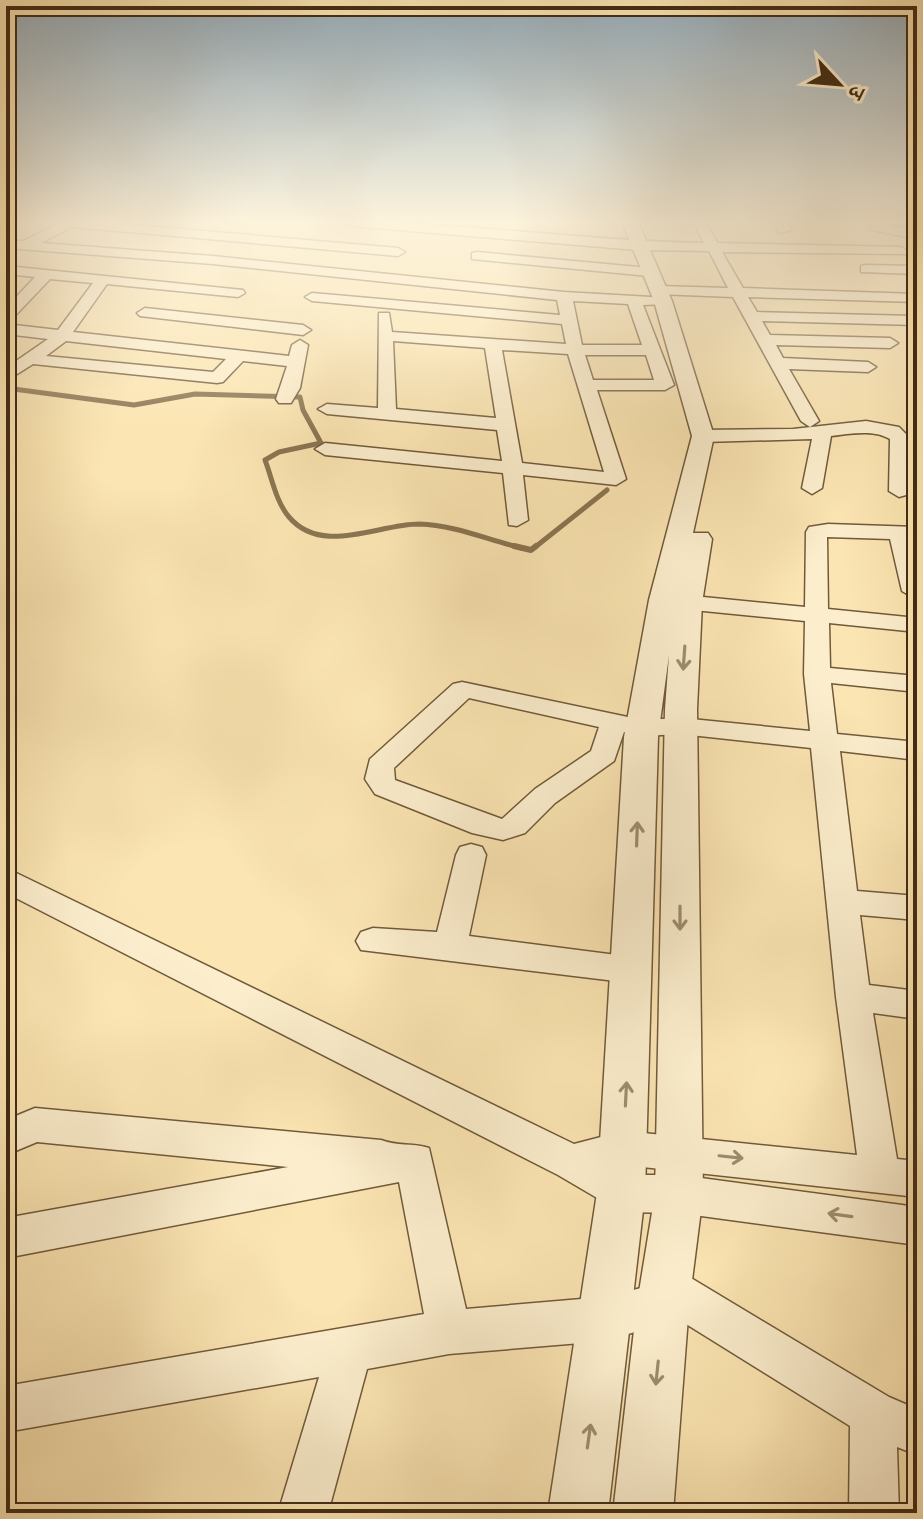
<svg xmlns="http://www.w3.org/2000/svg" width="923" height="1519" viewBox="0 0 923 1519" font-family="Alegreya,'Noto Serif Devanagari',serif">
<style>
.lines{fill:none;stroke-linecap:round;stroke-linejoin:round}
.stream-far1{stroke:#8b7552;stroke-width:5}
.stream{stroke:#8b7552;stroke-width:6}
.minor-casing{stroke:#705a3c;stroke-width:3}
.tertiary-casing{stroke:#705a3c;stroke-width:3}
.minor{fill:#fceecd;fill-rule:evenodd}
.tertiary{fill:#fceecd;fill-rule:evenodd}
.oneway{stroke:#9e8d70}
</style>
<rect width="100%" height="100%" fill="#fbe5b2"/>
<filter id="stains"><feTurbulence type="fractalNoise" baseFrequency=".0025" numOctaves="4"/><feColorMatrix values="0 0 0 0 .2 0 0 0 0 .09 0 0 0 0 .02 0 0 0 .5 -.17"/></filter>
<radialGradient id="worn" r=".72"><stop offset=".6" stop-color="#630" stop-opacity="0"/><stop offset="1" stop-color="#630" stop-opacity=".3"/></radialGradient>
<g class="lines">
<g class="stream-far1">
<path d="M6 388 134 405 195 394 300 397 303 410 321 443 279 452 265 460C272 478 276 502 289 517 322 556 378 524 419 524 455 525 488 540 522 548"/>
<polyline points="534,548 607,490"/>
</g>
<polyline class="stream" points="514,546 531,550 536,546"/>
<g class="minor-casing">
<g id="minor">
<path d="M62 222H100L398 248 405 252 398 256 72 227 41 243 213 256 564 292 668 298V304L643 305 674 385 665 390H597L626 479 616 485 523 475 528 520 517 526 509 525 503 473 325 455 315 449 325 443 502 461 497 430 327 414 318 409 327 404 378 408 379 313H389L392 332 566 344 562 324 312 301 305 297 312 293 560 315 557 300 213 264 6 248V240L23 241ZM573 301 628 304 642 345H582ZM393 341 485 348 496 418 396 409ZM502 350 568 354 604 472 522 463ZM585 355H646L654 380H593Z"/>
<path d="M344 222C464 222 584 241 704 243L693 222H705L718 243 901 247 908 251 906 254 722 252 743 288 917 294V302L748 297 757 312 914 316 917 325 762 321 770 335 890 338 898 343 890 348 776 345 783 358 868 362 876 367 868 372 789 369 819 421 810 427 801 421 733 297 658 294 651 290 658 286 728 288 709 251 637 250 350 226Z"/>
<polygon points="775,222 787,222 791,230 779,233"/>
<polygon points="876,222 891,222 888,225 917,231 917,239 871,230 870,227"/>
<polygon points="477,252 649,268 656,272 649,276 472,259 472,253"/>
<polygon points="866,265 917,266 917,274 861,272 861,266"/>
<path d="M6 266 243 290 245 293 238 297 107 284 73 332 289 356 292 345 300 340 308 345 300 388 291 403H279L276 399 287 366 243 361 223 382 217 383 33 364 6 381V368L48 339 6 334V324L58 330 93 283 50 279 11 320 6 322V308L35 277 6 274ZM66 341 226 359 213 372 46 356Z"/>
<polygon points="145,308 303,325 311,330 303,335 140,316 137,313"/>
<path d="M866 421 899 427 909 437 906 495 899 497 889 491 890 439C873 429 850 434 831 436L822 488 812 494 802 488 812 439 703 442 694 436 703 430 793 429Z"/>
<path d="M828 524 917 527V539H912L917 559V597L914 598 902 591 890 539 827 537 828 609 917 618V632L829 623 830 668 917 676V692L831 683 837 734 917 742V760L840 751 857 891 917 896V920L860 915 869 985 917 991V1019L873 1013 897 1159 917 1161V1197L624 1165 616 1168 627 1175H679L917 1207V1245L679 1213 621 1212 558 1175 6 893V868L574 1144 624 1131 857 1155 836 997 811 748 681 734 642 736 624 732 614 761 555 803 525 833 503 840 472 833 375 794 365 779 370 759 453 684 462 682 642 720 681 718 810 731 804 674 805 621 663 607 651 600 663 593 805 607 806 532 809 527ZM469 698 599 727 591 751 535 789 502 819 395 780 394 768Z"/>
<polygon points="471,844 482,847 486,855 469,936 632,957 644,961 649,970 644,979 632,983 361,950 356,941 361,932 373,928 437,932 456,855 460,847"/>
<path d="M35 1108 381 1140C398 1147 411 1142 429 1148L466 1309 605 1297 645 1287 651 1272 666 1266 681 1272 889 1397 917 1409V1455L897 1447 899 1513H849L850 1426 678 1319 605 1341 449 1354 367 1369 328 1513H278L319 1377 6 1432V1386L424 1314 399 1182 6 1258V1218L288 1167 37 1142 6 1155V1120Z"/>
</g>
</g>
<g class="tertiary-casing">
<polygon id="tertiary" points="622,222 638,222 672,301 714,436 693,533 708,533 712,539 702,603 697,709 703,1194 689,1304 673,1513 613,1513 637,1304 655,1194 665,709 669,655 658,737 645,1193 608,1513 548,1513 597,1193 624,737 649,600 692,436 654,301"/>
</g>
<use href="#minor" class="minor"/>
<use href="#tertiary" class="tertiary"/>
</g>
<defs><path id="oneway-shaft" d="M-6 0H5M1.5-3L5.5 0L1.5 3" fill="none" stroke-width="1.6" stroke-linecap="round" stroke-linejoin="round" transform="scale(2)"/></defs>
<g class="oneway">
<use href="#oneway-shaft" transform="translate(684 658) rotate(94)"/>
<use href="#oneway-shaft" transform="translate(637 834) rotate(-88)"/>
<use href="#oneway-shaft" transform="translate(680 918) rotate(90)"/>
<use href="#oneway-shaft" transform="translate(626 1094) rotate(-87)"/>
<use href="#oneway-shaft" transform="translate(731 1157) rotate(6)"/>
<use href="#oneway-shaft" transform="translate(840 1215) rotate(-172)"/>
<use href="#oneway-shaft" transform="translate(657 1373) rotate(96)"/>
<use href="#oneway-shaft" transform="translate(589 1436) rotate(-82)"/>
</g>
<linearGradient id="sky" x2="0" y2="1"><stop stop-color="#96aebd"/><stop offset="0.51" stop-color="#fdf3dc"/><stop offset="1" stop-color="#fdf3dc" stop-opacity="0"/></linearGradient>
<rect width="923" height="434" fill="url(#sky)"/>
<rect width="923" height="1519" fill="none" stroke="#fbe5b2" stroke-width="32"/>
<rect x="8" y="8" width="907" height="1503" fill="none" stroke="#412c14" stroke-width="4"/>
<rect x="16" y="16" width="891" height="1487" fill="none" stroke="#412c14" stroke-width="2"/>
<g transform="translate(839 84) rotate(116)" stroke="#fceecd" stroke-width="6" paint-order="stroke">
<path d="M0-6L14 30L0 20L-14 30Z" fill="#412c14"/>
<text y="-12" font-size="22" font-weight="bold" text-anchor="middle" fill="#412c14">उ</text>
</g>
<rect width="100%" height="100%" filter="url(#stains)"/>
<rect width="100%" height="100%" fill="url(#worn)"/>
</svg>
